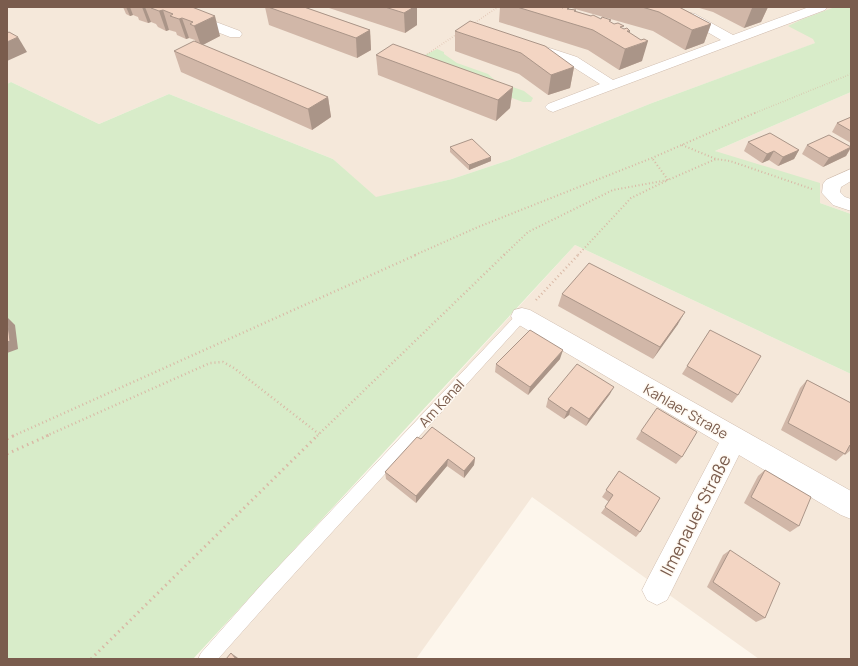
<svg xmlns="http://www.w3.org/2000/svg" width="858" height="666" viewBox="0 0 858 666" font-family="Manrope,sans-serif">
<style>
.residential{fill:#f5e8da}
.green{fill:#d8ecc9}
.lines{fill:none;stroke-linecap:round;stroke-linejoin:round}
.lane-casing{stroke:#d1beb0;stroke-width:1}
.street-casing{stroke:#d1beb0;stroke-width:1}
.path-far3{stroke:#d9b8a5;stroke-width:1.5;stroke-dasharray:0.5 2;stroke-linecap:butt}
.path-far2{stroke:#d9b8a5;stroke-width:2;stroke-dasharray:1 2.5;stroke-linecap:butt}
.path-far1{stroke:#d9b8a5;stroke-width:2.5;stroke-dasharray:1 3;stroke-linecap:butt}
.path{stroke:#d9b8a5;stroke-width:3;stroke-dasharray:1.5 4;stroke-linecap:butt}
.lane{fill:#fff;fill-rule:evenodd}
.street{fill:#fff;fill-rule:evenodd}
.wall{fill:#d1b7a8}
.shaded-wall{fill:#aa9588}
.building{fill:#f3d5c3;stroke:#aa9588}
.labels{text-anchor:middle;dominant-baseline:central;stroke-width:3;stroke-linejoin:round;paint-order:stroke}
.street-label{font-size:14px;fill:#7a5c4d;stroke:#fffaf3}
.near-street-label{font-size:17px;fill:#7a5c4d;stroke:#fffaf3}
</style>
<rect width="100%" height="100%" fill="#fdf6ec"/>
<g class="residential">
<polygon points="851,7 851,30 652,103 509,160 452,179 376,198 333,159 169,94 99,124 11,82 7,84 7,8 9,7"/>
<polygon points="851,92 851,214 820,203 715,151"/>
<polygon points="575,245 851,374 851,659 759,659 532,497 416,659 197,659"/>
</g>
<g class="green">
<polygon points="835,7 851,7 851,92 715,151 820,183 820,203 851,214 851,374 575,245 193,659 7,659 7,84 11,82 99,124 169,94 333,159 376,197 452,179 509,160 652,103 815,43 813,39 788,26 803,19"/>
<polygon points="437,49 444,52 444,54 457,63 488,74 496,81 524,91 533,98 531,102 523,102 490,90 419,58"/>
</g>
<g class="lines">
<g class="lane-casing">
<polygon id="lane" points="522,311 526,313 528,316 526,319 274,596 218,659 198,659 201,653 262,584 518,313"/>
</g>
<g class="street-casing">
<g id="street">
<polygon points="159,7 176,7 240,31 242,34 240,37 230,37 161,10"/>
<polygon points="646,7 667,7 695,14 733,35 809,7 827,7 825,10 558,110 553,112 548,110 545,107 548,104 600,84 567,63 524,49 522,46 524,43 534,43 577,57 613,80 721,40 687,20 648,10"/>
<polygon points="851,169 851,181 841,187 840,192 845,197 851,199 851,211 833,205 822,193 823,184 826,180"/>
<polygon points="522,308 530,310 851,491 851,519 841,515 739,455 667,600 657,605 647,600 642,590 647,580 719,443 514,322 511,316 514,310"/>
</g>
</g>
<g class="path-far3">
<polyline points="473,24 498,7"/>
<polyline points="423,57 457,34"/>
<polyline points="755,113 851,74"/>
</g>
<g class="path-far2">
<polyline points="682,145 716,159 730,161 812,189"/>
<polyline points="415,255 478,227 652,158 757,112"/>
<polyline points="504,255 528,232 613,190 668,180 716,159"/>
<polyline points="578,255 631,198 668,180 652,158"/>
</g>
<g class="path-far1">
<polyline points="536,300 579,254"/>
<polyline points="13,436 418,254"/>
<polyline points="46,436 210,363 223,362 234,368 319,434"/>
<polyline points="317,436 505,254"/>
</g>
<g class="path">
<polyline points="7,439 15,435"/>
<polyline points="7,454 49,435"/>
<polyline points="91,659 318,435"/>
</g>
<use href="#lane" class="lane"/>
<use href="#street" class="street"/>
</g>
<g class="wall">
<polygon points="123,7 192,7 220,36 202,45 328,97 331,117 312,130 181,72 174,51 195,42 195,40 189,38 186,39 177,35 176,32 169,30 166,31 158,27 156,24 151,22 148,23 139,20 138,17 133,15 130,16 126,14"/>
<polygon points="265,7 304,7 370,30 371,50 357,58 269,25"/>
<polygon points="326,7 417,7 417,25 405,33"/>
<polygon points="500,7 560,7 563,8 569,8 569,9 576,10 575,11 610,22 630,33 642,61 619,70 588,50 499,22"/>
<polygon points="568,7 679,7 711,24 704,43 685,50 653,31"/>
<polygon points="696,7 768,7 761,22 744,28 713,12"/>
<polygon points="455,31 574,67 570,88 548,95 519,74 455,51"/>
<polygon points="376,55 513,87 510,108 496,121 378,75"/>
<polygon points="851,117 851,143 832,132 837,123"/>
<polygon points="748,142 799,150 794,159 778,166 769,160 762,163 744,151"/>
<polygon points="807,145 851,148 846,156 823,167 802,154"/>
<polygon points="450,147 491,161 469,170 450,152"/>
<polygon points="562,294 678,324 653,359 558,306"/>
<polygon points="710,330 738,395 732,403 682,374"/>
<polygon points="560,359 528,395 495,372 496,364"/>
<polygon points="807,380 851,403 851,450 845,455 844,454 836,461 781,430 800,388"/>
<polygon points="610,394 586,426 569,415 564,419 546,407 548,399"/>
<polygon points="641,431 682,457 676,464 636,439"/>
<polygon points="421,439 475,458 474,465 464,478 447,466 416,503 386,479 385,472"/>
<polygon points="765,470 799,526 790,532 744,503 758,476"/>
<polygon points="619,471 640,532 636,537 601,513 609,502 602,497"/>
<polygon points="730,550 765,618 756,622 707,587 723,555"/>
</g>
<g class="shaded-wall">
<polygon points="126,7 130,7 133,15 130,16"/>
<polygon points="142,7 145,7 151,22 148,23"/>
<polygon points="414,7 417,7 417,25 405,33 404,13"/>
<polygon points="755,7 768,7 761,22 744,28 752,8"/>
<polygon points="163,10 169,30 166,31 159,11"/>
<polygon points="215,16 220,36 201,46 194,26"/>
<polygon points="182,18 189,38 186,39 179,19"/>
<polygon points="711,24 704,43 685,50 692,30"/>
<polygon points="370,30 371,50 357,58 356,38"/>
<polygon points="627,31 630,31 626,49 648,41 642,61 619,70 625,49"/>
<polygon points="18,37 27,52 7,61 7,42"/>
<polygon points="574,67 570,88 548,95 551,75"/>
<polygon points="513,87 510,108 496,121 498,100"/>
<polygon points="328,97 331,117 312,130 308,109"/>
<polygon points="851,147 846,156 823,167 829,158"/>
<polygon points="799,150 794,159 778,166 783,157"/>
<polygon points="774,151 769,160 762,163 767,154"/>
<polygon points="491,157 491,161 469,170 469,165"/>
<polygon points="685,312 678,324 653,359 660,347"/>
<polygon points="7,317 15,325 18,349 7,353"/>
<polygon points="563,350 560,359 528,395 530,387"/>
<polygon points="614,387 610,394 586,426 589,419"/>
<polygon points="571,407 569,415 564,419 567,412"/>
<polygon points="475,458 474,465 464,478 464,471"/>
<polygon points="448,459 447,466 416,503 416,496"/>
<polygon points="231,653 238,658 239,659 236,659"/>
</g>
<g class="building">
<polygon points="152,7 192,7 215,16 194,26 190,24 193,22 182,18 179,19 170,16 173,14 163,10 159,11 151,8"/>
<polygon points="268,7 304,7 370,30 356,38"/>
<polygon points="385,7 414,7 404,13"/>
<polygon points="517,7 560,7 563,8 564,7 567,7 569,8 567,9 576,10 574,11 591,16 593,15 601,19 602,17 611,20 609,21 614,24 618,23 624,26 620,27 624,29 627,28 630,31 627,31 641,40 644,39 648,41 625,49 593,30"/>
<polygon points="642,7 679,7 711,24 692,30 659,12"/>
<polygon points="470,21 545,46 574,67 551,75 521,53 455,31"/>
<polygon points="9,32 18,37 7,42 7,33"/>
<polygon points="194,41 328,97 308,109 174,51"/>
<polygon points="393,44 513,87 498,100 376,55"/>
<polygon points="851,117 851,131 837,123"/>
<polygon points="770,133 799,150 783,157 774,151 767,154 748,142"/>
<polygon points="829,135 851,147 829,158 807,145"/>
<polygon points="472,139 491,157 469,165 450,147"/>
<polygon points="589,263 685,312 660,347 562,294"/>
<polygon points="7,317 10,341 7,342"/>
<polygon points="530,330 563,350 530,387 496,364"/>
<polygon points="710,330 761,356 738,395 687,366"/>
<polygon points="577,364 614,387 589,419 571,407 567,412 548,399"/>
<polygon points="807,380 851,403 851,446 850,445 845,454 788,423"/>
<polygon points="657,408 697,432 682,457 641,431"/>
<polygon points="432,427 475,458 464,471 448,459 416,496 385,472 417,437 421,439"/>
<polygon points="765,470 811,497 799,526 751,497"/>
<polygon points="619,471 660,498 640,532 605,507 613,495 606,490"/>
<polygon points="730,550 780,583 765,618 713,582"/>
<polygon points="231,653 236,659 226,659"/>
</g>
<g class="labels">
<g class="street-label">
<text transform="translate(441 403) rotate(-47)">Am Kanal</text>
<text transform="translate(686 411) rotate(30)">Kahlaer Straße</text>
</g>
<g class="near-street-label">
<text transform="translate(695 515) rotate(-63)">Ilmenauer Straße</text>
</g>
</g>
<rect width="858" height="666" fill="none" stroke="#7a5c4d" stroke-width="16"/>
</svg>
